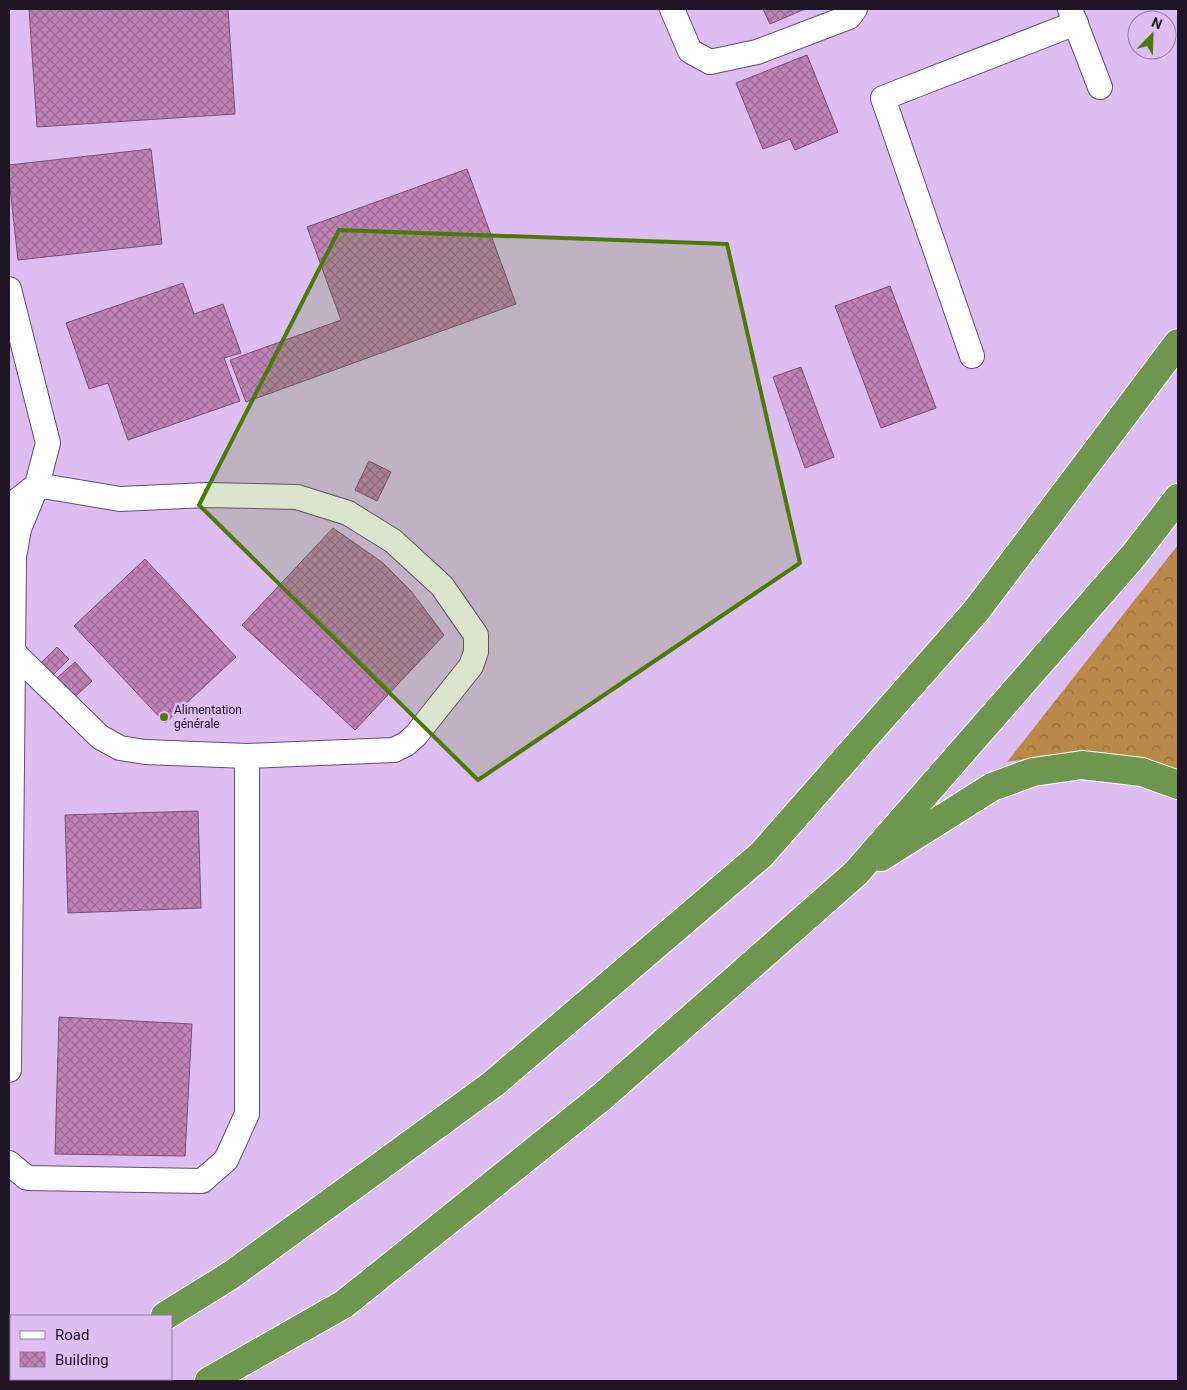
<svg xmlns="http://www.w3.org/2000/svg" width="1187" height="1390" viewBox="0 0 1187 1390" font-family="Roboto,sans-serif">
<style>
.forest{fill:url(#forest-crowns)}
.building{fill:url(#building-cross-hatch);stroke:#794d72}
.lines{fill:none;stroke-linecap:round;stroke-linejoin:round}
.minor-casing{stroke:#664a77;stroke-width:26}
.motorway-casing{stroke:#fff;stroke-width:30}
.minor{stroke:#fff;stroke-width:24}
.motorway{stroke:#6e964e;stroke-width:28}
.marked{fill:#497b08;fill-opacity:0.2;stroke:#497b08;stroke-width:4;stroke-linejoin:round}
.poi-dot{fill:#497b08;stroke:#debef2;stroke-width:2}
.labels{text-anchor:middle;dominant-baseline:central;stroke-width:5;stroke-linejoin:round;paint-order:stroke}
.poi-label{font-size:12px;fill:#201427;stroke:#debef2;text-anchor:start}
</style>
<defs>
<pattern id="forest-crowns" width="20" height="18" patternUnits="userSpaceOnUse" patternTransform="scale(1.25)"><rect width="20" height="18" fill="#b9894a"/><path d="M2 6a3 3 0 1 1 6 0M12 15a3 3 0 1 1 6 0" fill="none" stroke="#966f3e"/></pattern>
<pattern id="building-cross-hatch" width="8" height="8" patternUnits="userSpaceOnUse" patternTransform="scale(1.25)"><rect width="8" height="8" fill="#c083b6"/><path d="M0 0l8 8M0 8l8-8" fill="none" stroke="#9c6a94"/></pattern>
</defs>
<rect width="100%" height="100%" fill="#debef2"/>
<polygon class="forest" points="1178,545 1178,773 1123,756 1059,754 1007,762"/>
<g class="building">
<polygon points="29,9 228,9 235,114 37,127"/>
<polygon points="763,9 805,9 770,24"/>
<polygon points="807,55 838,132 795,150 790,139 763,149 736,83"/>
<polygon points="151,149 162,244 18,260 9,179 9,165"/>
<polygon points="467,169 516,304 246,402 230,360 341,320 307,227"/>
<polygon points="183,283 194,314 223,304 241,353 224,358 240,401 128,440 108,383 89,389 66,323"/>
<polygon points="890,286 936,408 881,428 835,306"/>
<polygon points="801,367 834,457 805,468 773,377"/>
<polygon points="369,461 391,472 377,501 355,490"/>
<polygon points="333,528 383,563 411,591 444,635 355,730 242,625"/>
<polygon points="145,559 236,657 165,723 74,626"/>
<polygon points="57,647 69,659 53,675 41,663"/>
<polygon points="75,662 92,681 66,705 48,686"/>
<polygon points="198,811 201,908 68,913 65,815"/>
<polygon points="59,1017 192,1024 185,1156 55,1154"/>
</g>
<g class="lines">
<g class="minor-casing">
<g id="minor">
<polyline points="672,9 690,51 710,62 757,52 849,17 855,9"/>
<polyline points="1070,9 1100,87"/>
<polyline points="9,289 48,443 37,485 9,507"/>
<polyline points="972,356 883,98 1076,23"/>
<polyline points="13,652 100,737 120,748 145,752 247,756"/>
<polyline points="9,1070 14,557 19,529 37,485 120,499 207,495 297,497 348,513 393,541 442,586 476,635 476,652 471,666 416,735 406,744 394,750 247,756 247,1114 226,1160 202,1181 27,1178 9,1163"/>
</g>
</g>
<g class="motorway-casing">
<g id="motorway">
<polyline points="881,857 992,787 1033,772 1082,765 1142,772 1178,785"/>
<polyline points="165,1316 231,1275 493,1084 761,855 976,611 1178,343"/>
<polyline points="61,1381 65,1379"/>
<polyline points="209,1381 344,1304 603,1096 856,873 1134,555 1178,498"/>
</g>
</g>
<use href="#minor" class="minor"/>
<use href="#motorway" class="motorway"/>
</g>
<path class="marked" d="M339 230 727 244 800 563 478 780 199 505Z"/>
<circle class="poi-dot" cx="164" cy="717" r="5"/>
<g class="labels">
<g class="poi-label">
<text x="174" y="710">Alimentation<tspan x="174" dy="14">générale</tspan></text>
</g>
</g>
<rect width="1187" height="1390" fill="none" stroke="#201427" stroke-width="20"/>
<rect x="10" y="1315" width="162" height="65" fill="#debef2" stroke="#927aa1"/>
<rect x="20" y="1331" width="25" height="8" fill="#ffffff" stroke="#927aa1"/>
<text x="55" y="1340" font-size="15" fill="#201427">Road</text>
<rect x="20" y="1352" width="25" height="15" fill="url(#building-cross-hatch)" stroke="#927aa1"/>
<text x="55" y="1365" font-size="15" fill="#201427">Building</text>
<g transform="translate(1152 35) rotate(23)"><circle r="24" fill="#debef2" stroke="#927aa1"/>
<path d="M0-4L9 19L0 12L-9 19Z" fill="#497b08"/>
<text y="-8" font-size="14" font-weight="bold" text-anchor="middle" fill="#201427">N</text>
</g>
</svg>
